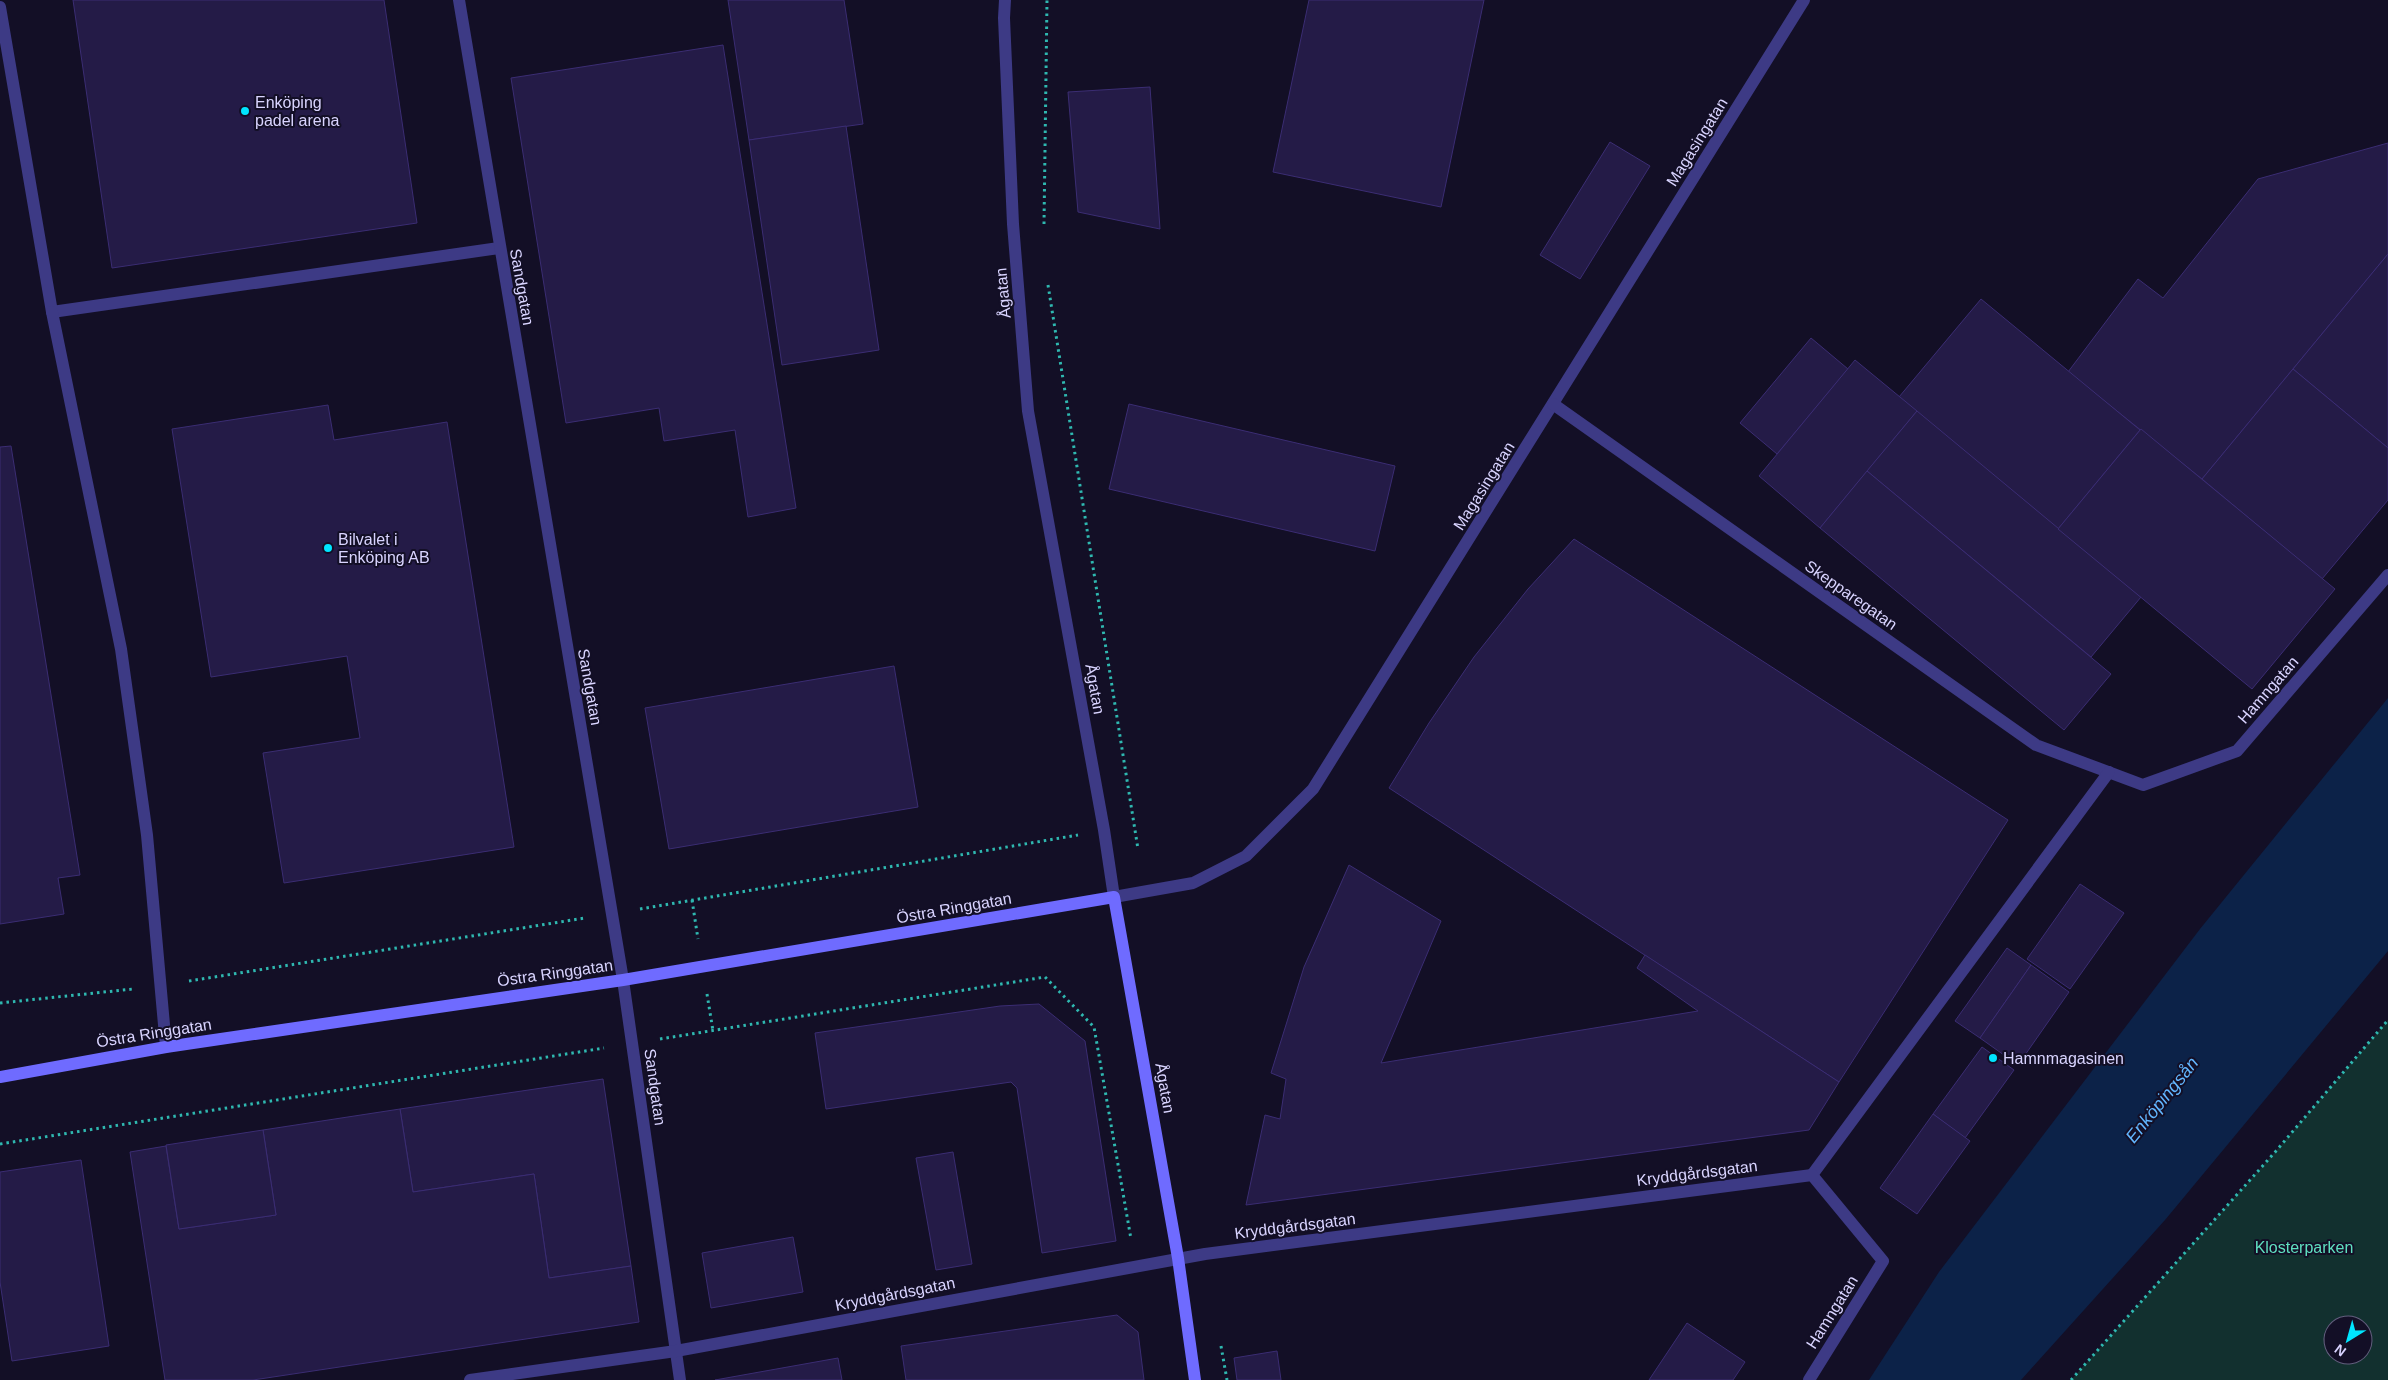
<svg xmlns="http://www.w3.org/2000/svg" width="2388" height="1380" viewBox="0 0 2388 1380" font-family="Arial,sans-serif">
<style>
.green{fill:#12302f;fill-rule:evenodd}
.water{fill:#0c2248}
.building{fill:#241b47;stroke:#3b2d73}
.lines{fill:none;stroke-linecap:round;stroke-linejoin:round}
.path{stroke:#2fb8b0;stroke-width:3;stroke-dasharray:2.5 4;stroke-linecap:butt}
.lane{stroke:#3d3a85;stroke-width:12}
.street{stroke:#3d3a85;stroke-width:12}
.secondary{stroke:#6f6bff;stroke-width:12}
.poi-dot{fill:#00e5ff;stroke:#130f26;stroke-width:2}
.labels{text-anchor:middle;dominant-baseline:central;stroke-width:4;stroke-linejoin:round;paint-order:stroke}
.poi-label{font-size:16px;fill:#d9d4ff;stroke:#130f26;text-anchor:start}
.street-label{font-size:16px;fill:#d9d4ff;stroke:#130f26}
.park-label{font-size:16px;fill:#5fe0c0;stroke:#130f26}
.water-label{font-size:18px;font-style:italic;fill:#62b6ff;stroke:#130f26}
</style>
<rect width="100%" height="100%" fill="#130f26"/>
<path class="green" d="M2388 1020V1380H2071L2276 1151ZM2333 1325H2363V1355H2333Z"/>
<polygon class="water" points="2388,698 2388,951 2165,1220 2021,1380 1869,1380 1939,1272 2200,929"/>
<g class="building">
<polygon points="73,0 384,0 417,223 112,268"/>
<polygon points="728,0 844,0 863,124 749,140"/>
<polygon points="1309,0 1484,0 1441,207 1273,172"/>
<polygon points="723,45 796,508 748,517 735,430 664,441 659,408 566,423 511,78"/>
<polygon points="1150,87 1160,229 1078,212 1068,92"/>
<polygon points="846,126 879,350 782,365 749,140"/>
<polygon points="1610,142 1650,166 1580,279 1540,255"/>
<polygon points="2388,143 2388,254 2202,479 2068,372 2138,279 2163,298 2258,179"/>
<polygon points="2388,254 2388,448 2293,369"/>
<polygon points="1981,299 2140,430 2058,529 1899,397"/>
<polygon points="1811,338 1848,369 1777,454 1740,423"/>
<polygon points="1855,360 1917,411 1820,528 1759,476"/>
<polygon points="2293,369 2388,448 2388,500 2322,579 2202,479"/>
<polygon points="1129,404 1395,466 1375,551 1109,489"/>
<polygon points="328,405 334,440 447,422 514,847 284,883 263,753 360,738 347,656 211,677 172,429"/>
<polygon points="1917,411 2141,597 2091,657 1867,471"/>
<polygon points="2141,429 2335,589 2252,689 2058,529"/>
<polygon points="11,446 80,875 58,878 64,914 0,924 0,447"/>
<polygon points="1867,471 2111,674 2064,730 1820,528"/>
<polygon points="1574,539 2008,820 1839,1082 1389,788 1429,723 1474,657 1528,589"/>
<polygon points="894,666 918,807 669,849 645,708"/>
<polygon points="1349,865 1441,921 1381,1063 1698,1011 1637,968 1645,955 1839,1082 1809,1130 1246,1205 1265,1115 1280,1119 1286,1079 1271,1073 1304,967"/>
<polygon points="2080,884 2124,913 2070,989 2027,959"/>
<polygon points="2007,948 2031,965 1980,1038 1955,1021"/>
<polygon points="2031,965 2069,992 2018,1065 1980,1038"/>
<polygon points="1039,1004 1085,1041 1116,1241 1042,1253 1017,1088 1011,1082 826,1109 815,1033 1000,1006"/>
<polygon points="1982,1047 2014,1070 1965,1138 1933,1114"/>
<polygon points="603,1079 631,1266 549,1278 534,1174 413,1192 400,1109"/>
<polygon points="400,1109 413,1192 534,1174 549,1278 631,1266 639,1322 253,1380 165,1380 130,1152 166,1146 179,1229 276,1215 263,1130"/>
<polygon points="1933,1114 1970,1141 1917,1214 1880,1188"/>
<polygon points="263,1130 276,1215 179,1229 166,1145"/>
<polygon points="953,1152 972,1264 936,1270 916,1158"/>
<polygon points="81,1160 109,1346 12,1361 0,1282 0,1172"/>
<polygon points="793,1237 803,1292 711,1308 702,1253"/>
<polygon points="1117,1315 1138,1332 1144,1380 906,1380 901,1346"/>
<polygon points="1687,1323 1745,1362 1733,1380 1649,1380"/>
<polygon points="1277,1351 1281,1380 1237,1380 1234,1358"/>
<polygon points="838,1358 842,1380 715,1380"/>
</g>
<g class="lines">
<g class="path">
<polyline points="1044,224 1047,0"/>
<polyline points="1048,285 1138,849"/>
<polyline points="692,900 698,939"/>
<polyline points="640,909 1078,835"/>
<polyline points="189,981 585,918"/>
<polyline points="707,994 713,1031"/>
<polyline points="0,1003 133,989"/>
<polyline points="660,1039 1045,977 1094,1027 1131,1239"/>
<polyline points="0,1144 604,1048"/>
<polyline points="1221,1346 1227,1380"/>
<polyline points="2071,1380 2276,1151 2388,1020"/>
</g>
<g class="lane">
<polyline points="0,7 52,312 499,248"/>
<polyline points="52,312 121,649 147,835 166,1047"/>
</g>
<g class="street">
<polyline points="459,0 623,980 680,1380"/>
<polyline points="1005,0 1004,18 1013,224 1028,411 1104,830 1114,897 1193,883 1246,856 1313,789 1804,0"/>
<polyline points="1553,404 2036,745 2143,785 2237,751 2388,575"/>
<polyline points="1812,1175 2109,772"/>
<polyline points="470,1380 676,1351 1205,1254 1812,1175 1883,1261 1809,1380"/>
</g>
<polyline class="secondary" points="0,1077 166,1047 623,980 1114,897 1178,1258 1195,1380"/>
</g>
<g class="poi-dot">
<circle cx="245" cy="111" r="5"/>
<circle cx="328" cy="548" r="5"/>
<circle cx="1993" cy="1058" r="5"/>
</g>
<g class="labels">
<g class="poi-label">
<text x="255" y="102">Enköping<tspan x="255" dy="18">padel arena</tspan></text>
<text x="338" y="539">Bilvalet i<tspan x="338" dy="18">Enköping AB</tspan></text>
<text x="2003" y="1058">Hamnmagasinen</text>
</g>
<g class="street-label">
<text transform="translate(1697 142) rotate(-58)">Magasingatan</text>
<text transform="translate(522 287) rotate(80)">Sandgatan</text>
<text transform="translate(1003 293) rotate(-95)">Ågatan</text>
<text transform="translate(1484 486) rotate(-58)">Magasingatan</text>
<text transform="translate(1851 595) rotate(35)">Skepparegatan</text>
<text transform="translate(590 687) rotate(80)">Sandgatan</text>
<text transform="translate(1095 689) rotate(80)">Ågatan</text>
<text transform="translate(2268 690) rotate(-49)">Hamngatan</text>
<text transform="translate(954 908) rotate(-10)">Östra Ringgatan</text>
<text transform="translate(555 973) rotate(-8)">Östra Ringgatan</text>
<text transform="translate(154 1033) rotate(-9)">Östra Ringgatan</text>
<text transform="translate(655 1087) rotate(82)">Sandgatan</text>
<text transform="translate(1165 1088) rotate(80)">Ågatan</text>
<text transform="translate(1697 1173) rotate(-7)">Kryddgårdsgatan</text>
<text transform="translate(1295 1226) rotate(-7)">Kryddgårdsgatan</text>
<text transform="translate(895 1294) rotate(-11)">Kryddgårdsgatan</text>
<text transform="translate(1832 1312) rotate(-58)">Hamngatan</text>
</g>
<g class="park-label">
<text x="2304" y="1247">Klosterparken</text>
</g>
<g class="water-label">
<text transform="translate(2162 1100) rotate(-51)">Enköpingsån</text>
</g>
</g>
<g transform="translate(2348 1340) rotate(217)"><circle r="24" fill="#130f26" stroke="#625e7d"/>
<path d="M0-4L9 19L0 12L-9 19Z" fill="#00e5ff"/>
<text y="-8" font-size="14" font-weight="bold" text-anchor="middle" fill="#d9d4ff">N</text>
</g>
</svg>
